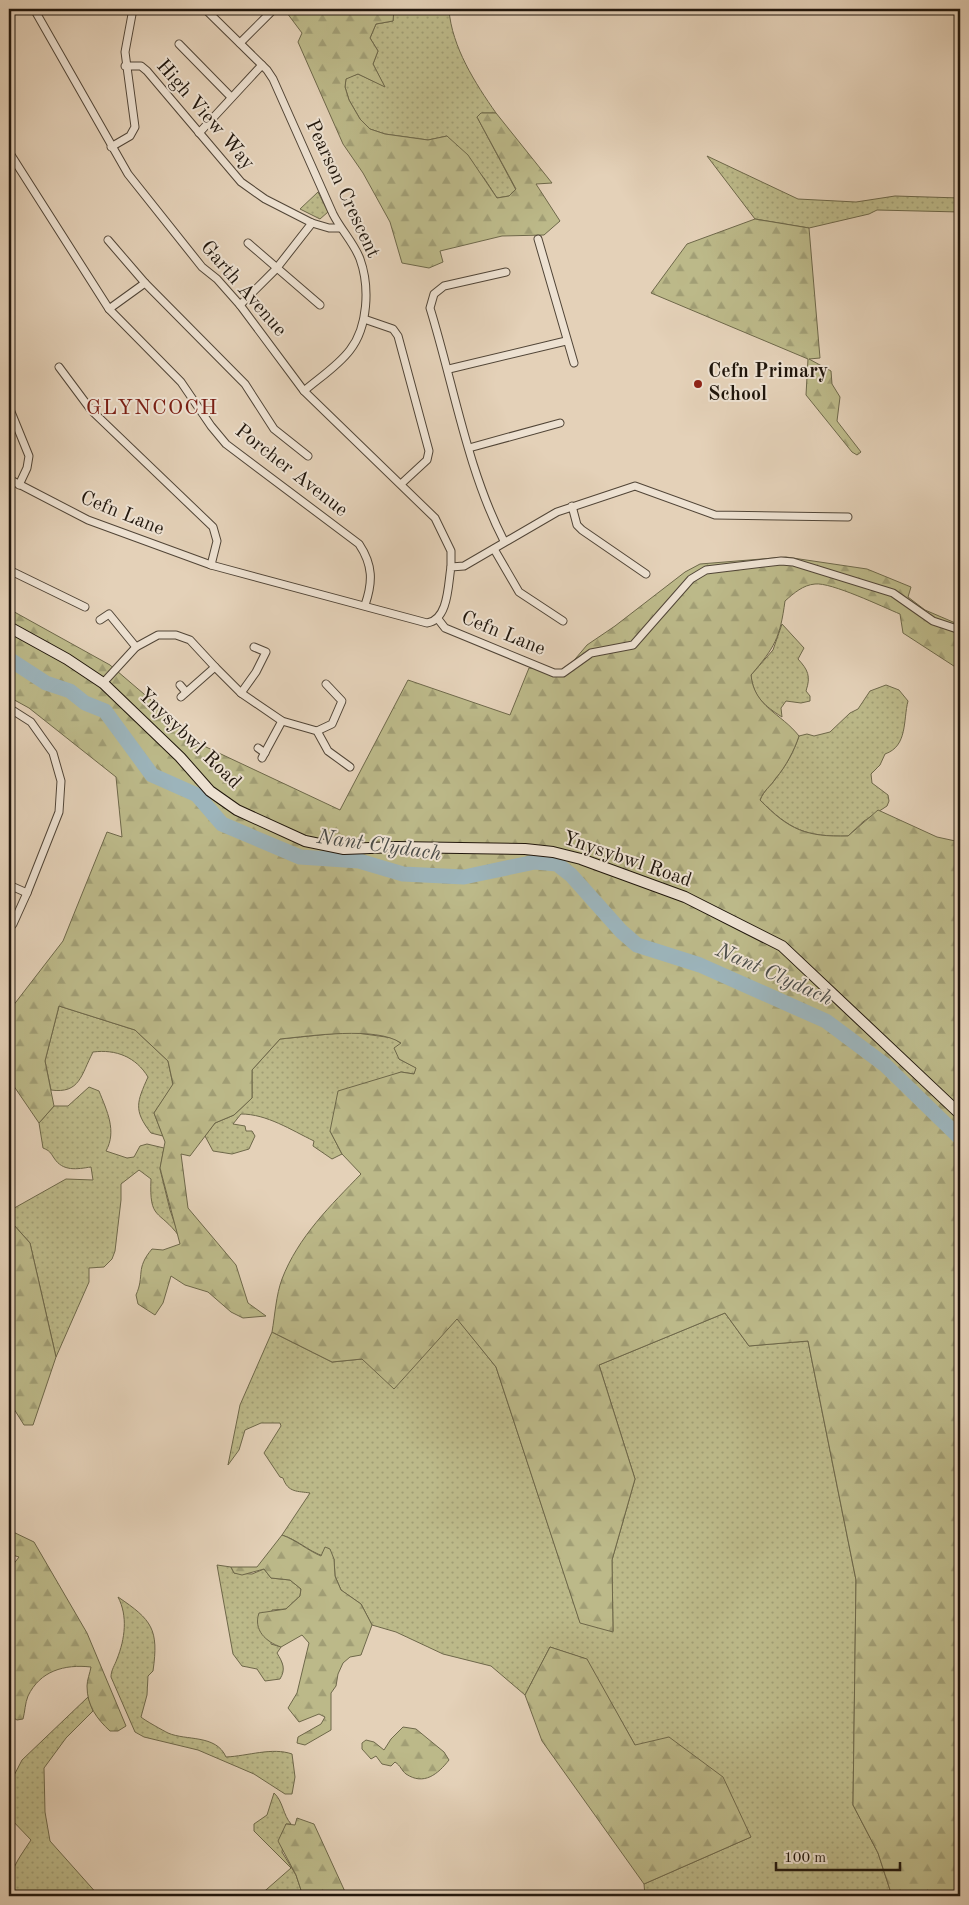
<svg xmlns="http://www.w3.org/2000/svg" width="969" height="1905" viewBox="0 0 969 1905" font-family="'Old Standard TT',serif">
<style>
.grass{fill:url(#grass-dots);stroke:#6e684a}
.forest{fill:url(#forest-firs);stroke:#6e684a}
.lines{fill:none;stroke-linecap:round;stroke-linejoin:round}
.river{stroke:#9cb4bb;stroke-width:15}
.minor-casing{stroke:#514537;stroke-width:9}
.secondary-casing{stroke:#20160c;stroke-width:12}
.minor{stroke:#ede1d1;stroke-width:7}
.secondary{stroke:#ede1d1;stroke-width:10}
.poi-dot{fill:#8f2418;stroke:#ede1d1;stroke-width:2}
.labels{text-anchor:middle;dominant-baseline:central;stroke-width:4;stroke-linejoin:round;paint-order:stroke}
.street-label{font-size:20px;fill:#20160c;stroke:#ede1d1}
.poi-label{font-size:20px;font-weight:bold;fill:#20160c;stroke:#ede1d1;text-anchor:start}
.water-label{font-size:21px;font-style:italic;fill:#4b4d49;stroke:#ede1d1}
.quarter-label{font-size:22px;letter-spacing:1px;fill:#7a1f14;stroke:#ede1d1}
</style>
<defs>
<pattern id="grass-dots" width="8" height="8" patternUnits="userSpaceOnUse" patternTransform="scale(1.25)"><rect width="8" height="8" fill="#bcb989"/><path d="M2 2h.1M6 6h.1" fill="none" stroke="#a19e75" stroke-width="1.8" stroke-linecap="round"/></pattern>
<pattern id="forest-firs" width="22" height="20" patternUnits="userSpaceOnUse" patternTransform="scale(1.25)"><rect width="22" height="20" fill="#bcb989"/><path d="M5 1l3.5 6h-7zM16 11l3.5 6h-7z" fill="#a19e75"/></pattern>
</defs>
<rect width="100%" height="100%" fill="#e4d1b8"/>
<filter id="stains"><feTurbulence type="fractalNoise" baseFrequency=".004" numOctaves="4"/><feColorMatrix values="0 0 0 0 .2 0 0 0 0 .09 0 0 0 0 .02 0 0 0 .5 -.17"/></filter>
<radialGradient id="worn" r=".72"><stop offset=".6" stop-color="#630" stop-opacity="0"/><stop offset="1" stop-color="#630" stop-opacity=".3"/></radialGradient>
<g class="grass">
<path d="M394 9H453L449 10C452 47 475 83 496 113H482L477 117 516 190 509 196 497 198 484 178 447 136 428 140 385 134 370 129 360 119 349 100 345 87 346 78 358 74 384 86 373 64 378 51 370 38 376 24 393 21Z"/>
<polygon points="707,156 798,199 856,202 895,196 960,198 960,212 877,210 869,214 809,228 755,219"/>
<polygon points="318,192 328,212 320,219 300,209"/>
<path d="M782 624 804 648 798 659C808 670 811 676 806 691L810 696V701L801 703 786 701 781 708 782 717C765 706 753 697 751 675L773 650Z"/>
<path d="M886 685 899 690 908 701C903 720 908 746 885 754L880 765 871 774 872 783 888 795 889 801 887 806 864 821 848 836C806 837 790 830 760 800 764 790 770 787 776 778 786 766 794 751 799 736L807 734 814 736 830 732 850 713 858 709 870 691Z"/>
<path d="M59 1006 135 1030 168 1061 173 1085 154 1113 163 1136 151 1133C133 1110 137 1102 148 1077 136 1057 116 1049 93 1052 81 1075 80 1094 51 1090L45 1061Z"/>
<path d="M350 1032 393 1038 402 1044 399 1059 417 1068 414 1074 401 1072 388 1078 330 1131 342 1154 332 1159 313 1146 314 1141C291 1130 267 1114 241 1114L233 1124 245 1126 246 1131H252L255 1136 249 1149 232 1154 213 1151 205 1136 215 1123 234 1115 252 1098V1070L280 1039Z"/>
<path d="M89 1087 99 1091C107 1111 117 1131 106 1151L127 1158 134 1157 140 1146 147 1144 164 1148 160 1169 170 1210 179 1236C159 1209 149 1221 151 1179L139 1170 121 1184V1200L115 1251 112 1259 104 1267 89 1268V1282L56 1357 30 1243 13 1224 9 1211 66 1179 93 1180 91 1167C77 1169 63 1172 54 1158 50 1152 50 1151 43 1148L39 1123 54 1106H68Z"/>
<path d="M725 1313 749 1346 808 1341 856 1580 853 1805 878 1853 892 1896H645L644 1884 751 1837 635 1745 586 1659 550 1647 525 1695 491 1666 443 1654 396 1632 372 1625 361 1604 341 1590 335 1576 334 1559C309 1554 303 1542 282 1535L310 1493C298 1491 288 1493 283 1478L280 1477 264 1453 281 1426 280 1423H261L245 1430 239 1450 228 1465 240 1405 272 1332 332 1362 362 1359 457 1318 496 1367 580 1622 613 1631 612 1560 635 1479 599 1365Z"/>
<path d="M217 1565 231 1567 234 1573 252 1574 264 1569 271 1578 290 1580 301 1589 300 1596 286 1609 272 1610 271 1644 281 1647 277 1653C283 1663 286 1669 280 1679L265 1681 257 1669 242 1666 233 1654Z"/>
<path d="M118 1597C152 1620 159 1629 153 1671L148 1676 147 1695 141 1717C144 1720 164 1731 168 1733 186 1741 216 1734 226 1757 248 1756 272 1747 292 1754L295 1777 292 1794H285L254 1774 198 1750 144 1737 135 1732 111 1677C111 1670 115 1665 117 1659 125 1639 128 1616 118 1597Z"/>
<path d="M88 1697 93 1711 66 1738 44 1768 45 1812 50 1841 99 1896H9C9 1870 17 1861 31 1840L9 1817V1785L22 1760Z"/>
<path d="M274 1793C283 1801 283 1815 291 1824H286L282 1852 296 1875 303 1896H259L291 1868 254 1831V1824L267 1815Z"/>
</g>
<g class="forest">
<polygon points="284,9 394,9 393,21 376,24 370,38 378,51 373,64 385,87 358,74 346,79 345,87 349,100 360,119 370,129 385,134 428,140 447,136 468,155 497,198 509,196 516,189 477,117 481,113 496,113 552,183 536,184 560,221 544,235 502,236 440,251 443,262 429,268 402,263 390,222 363,173 343,144 298,42 302,33"/>
<polygon points="755,219 809,228 820,358 809,359 831,371 832,384 840,397 837,421 861,452 857,455 852,452 806,395 808,359 651,293 687,244"/>
<path d="M786 557 867 569 911 587 908 597 925 610 960 625V670L903 633 900 614C883 607 831 582 815 584 803 585 794 593 785 601 780 638 775 647 751 675 754 707 781 713 799 736 794 751 786 766 776 778 770 787 764 790 760 800 789 830 806 837 848 836L878 810 937 837 960 842V1896H892L878 1853 853 1805 856 1580 808 1341 749 1346 725 1313 599 1365 635 1479 612 1560 613 1632 580 1623 496 1367 457 1319 394 1389 362 1359 332 1362 272 1332C275 1315 276 1295 282 1279 298 1237 331 1205 361 1174L342 1154 330 1131 338 1091 401 1072 414 1074 416 1068 399 1059 394 1048 401 1043C376 1026 311 1036 280 1039L252 1070V1098L234 1115 215 1123 190 1156 181 1154 188 1208 236 1265 248 1303 266 1316 243 1318 231 1312 208 1292 185 1285 171 1276 163 1303 155 1315 138 1304 136 1295C145 1275 135 1269 152 1249L163 1250 180 1244 160 1168 165 1142 154 1113 173 1084 168 1061 135 1030 59 1006 45 1061 54 1106 39 1123 9 1079V1011L63 941 107 832 122 837 116 777 29 708 9 697V609L110 665 206 747 340 810 408 680 510 715 529 668 565 671 587 645 615 626 685 572 700 564Z"/>
<polygon points="9,1215 13,1224 30,1243 56,1357 33,1425 24,1425 9,1401"/>
<path d="M9 1530 34 1542 87 1633 126 1726 118 1731H110C97 1719 87 1706 87 1686 87 1680 90 1673 91 1667 64 1664 40 1671 28 1696 25 1703 25 1712 23 1719L17 1720 9 1715V1570L19 1557 9 1554Z"/>
<path d="M282 1535C296 1540 307 1550 321 1556L325 1547 330 1549 334 1559 335 1576 341 1590 361 1604 372 1625 361 1655 350 1657 343 1663 338 1674 336 1686 331 1693V1730L305 1745 297 1743 298 1737 321 1724 325 1717 319 1714 299 1722 288 1708 297 1693 309 1643 302 1635 281 1647C266 1642 253 1630 259 1613L286 1609 300 1596 301 1589 290 1580 271 1578 264 1569 242 1575 234 1573 231 1567H257Z"/>
<polygon points="550,1647 587,1659 635,1745 669,1737 723,1777 751,1837 644,1884 542,1741 525,1695"/>
<path d="M403 1727 416 1729 444 1752 449 1760C438 1774 424 1786 406 1774 401 1770 401 1766 395 1762L391 1766 382 1764 376 1756 371 1759 362 1749V1743L366 1740 374 1742 384 1750 391 1739Z"/>
<polygon points="297,1818 314,1824 347,1896 303,1896 296,1875 278,1841 286,1824 295,1825"/>
</g>
<g class="lines">
<polyline class="river" points="9,659 46,683 70,691 85,703 105,711 152,775 197,795 222,824 300,857 359,861 403,874 464,877 535,862 557,864 571,875 621,931 637,945 700,965 826,1021 885,1065 960,1138"/>
<g class="minor-casing">
<g id="minor">
<polyline points="34,9 128,174 202,267 217,279 240,305 304,391 435,518 451,551 451,567"/>
<path d="M205 9 267 70 273 79C293 124 313 169 333 214 341 230 354 243 360 259 370 287 368 327 350 350 338 366 319 378 304 391"/>
<polyline points="240,43 274,9"/>
<polyline points="179,44 231,97"/>
<polyline points="125,66 141,66 147,71 241,182 265,199 312,223 329,228 340,228"/>
<polyline points="199,133 262,65"/>
<polyline points="111,147 130,136 135,127 125,52 133,9"/>
<path d="M9 152 109 309 181 382 211 426 226 444 359 544C373 565 373 582 365 605"/>
<polyline points="538,239 574,363"/>
<polyline points="108,240 145,283 245,384 274,429 308,456"/>
<polyline points="248,243 320,305"/>
<polyline points="240,305 276,269 312,223"/>
<polyline points="109,309 145,283"/>
<polyline points="364,319 393,329 398,336 429,451 427,460 401,484"/>
<polyline points="59,367 91,410 213,527 217,541 211,565"/>
<polyline points="449,369 566,341"/>
<polyline points="9,407 29,456 27,468 19,485"/>
<polyline points="469,448 560,423"/>
<path d="M9 479 88 520 211 565 427 623C449 620 448 583 451 567L464 566 557 512 635 486 715 515 848 517"/>
<polyline points="572,506 577,525 582,530 646,574"/>
<path d="M504 541C467 469 454 386 430 308L434 294 444 286 506 272"/>
<polyline points="494,549 519,592 563,621"/>
<polyline points="9,570 85,607"/>
<polyline points="438,619 445,628 554,673 563,673 591,653 633,645 691,579 706,570 781,561 793,562 893,593 933,621 960,630"/>
<polyline points="100,620 109,614 136,647"/>
<polyline points="215,667 241,693 282,721 317,731 328,751 350,767"/>
<polyline points="103,683 136,647 158,635 176,635 190,640 215,667 181,697"/>
<polyline points="180,685 186,692"/>
<polyline points="241,693 256,672 266,652 254,647"/>
<polyline points="9,708 31,722 53,753 61,781 59,812 27,893 13,924 9,929"/>
<polyline points="317,731 332,724 342,701 326,684"/>
<polyline points="258,748 265,753"/>
<polyline points="262,758 282,721"/>
<polyline points="9,885 27,893"/>
</g>
</g>
<g class="secondary-casing">
<polyline id="secondary" points="9,627 67,659 103,683 180,757 210,791 237,810 305,841 344,849 396,847 525,849 553,852 581,859 685,897 782,946 960,1114"/>
</g>
<use href="#minor" class="minor"/>
<use href="#secondary" class="secondary"/>
</g>
<circle class="poi-dot" cx="698" cy="384" r="5"/>
<g class="labels">
<g class="street-label">
<text transform="translate(205 115) rotate(49)">High View Way</text>
<text transform="translate(342 189) rotate(65)">Pearson Crescent</text>
<text transform="translate(243 289) rotate(49)">Garth Avenue</text>
<text transform="translate(291 471) rotate(38)">Porcher Avenue</text>
<text transform="translate(122 514) rotate(22)">Cefn Lane</text>
<text transform="translate(503 634) rotate(22)">Cefn Lane</text>
<text transform="translate(189 739) rotate(44)">Ynysybwl Road</text>
<text transform="translate(627 860) rotate(19)">Ynysybwl Road</text>
</g>
<g class="poi-label">
<text x="708" y="372">Cefn Primary<tspan x="708" dy="23">School</tspan></text>
</g>
<g class="water-label">
<text transform="translate(379 846) rotate(8)">Nant Clydach</text>
<text transform="translate(774 975) rotate(24)">Nant Clydach</text>
</g>
<g class="quarter-label">
<text x="152" y="408">GLYNCOCH</text>
</g>
</g>
<rect width="969" height="1905" fill="none" stroke="#e4d1b8" stroke-width="30"/>
<rect x="10" y="10" width="949" height="1885" fill="none" stroke="#20160c" stroke-width="2.5"/>
<rect x="15" y="15" width="939" height="1875" fill="none" stroke="#20160c"/>
<path d="M776 1862v8h124v-8" fill="none" stroke="#20160c" stroke-width="2.5"/>
<text x="784" y="1862" font-size="15" fill="#20160c" stroke="#ede1d1" stroke-width="4" paint-order="stroke">100 m</text>
<rect width="100%" height="100%" filter="url(#stains)"/>
<rect width="100%" height="100%" fill="url(#worn)"/>
</svg>
